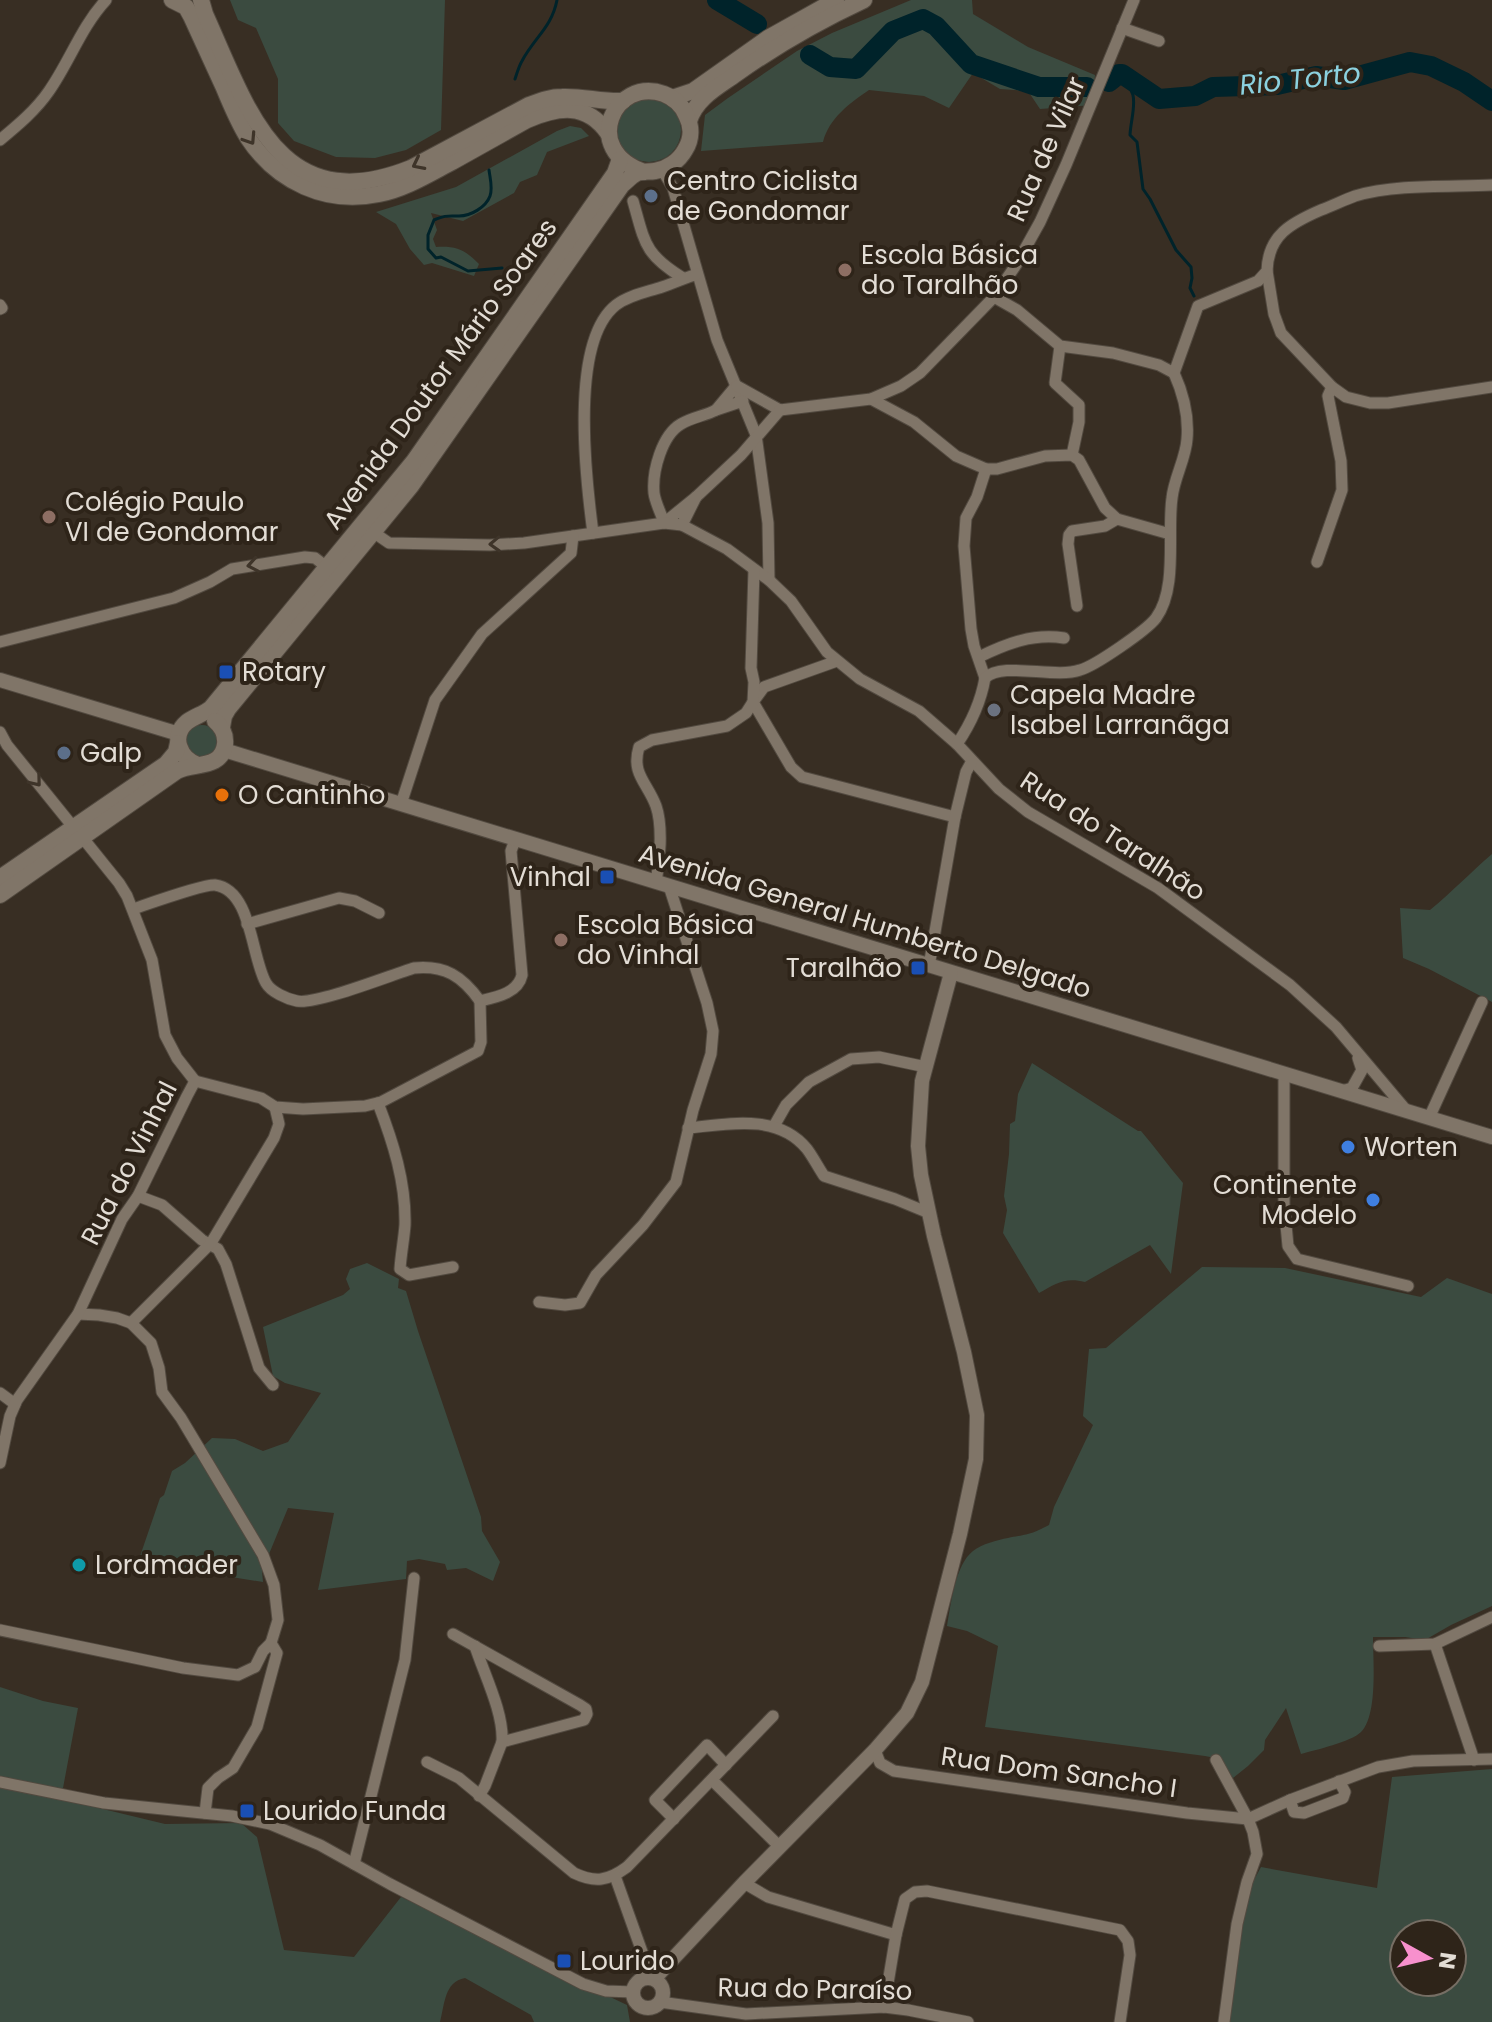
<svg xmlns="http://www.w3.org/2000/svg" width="1492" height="2022" viewBox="0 0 1492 2022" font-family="Poppins,sans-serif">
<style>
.green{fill:#3b4b40;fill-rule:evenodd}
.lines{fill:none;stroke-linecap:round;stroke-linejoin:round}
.stream{stroke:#00232a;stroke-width:3}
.river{stroke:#00232a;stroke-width:20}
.minor-casing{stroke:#524a40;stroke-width:13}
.tertiary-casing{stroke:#524a40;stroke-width:16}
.secondary-casing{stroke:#524a40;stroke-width:18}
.minor{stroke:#807568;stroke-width:11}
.tertiary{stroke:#807568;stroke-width:14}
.secondary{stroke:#807568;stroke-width:16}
.oneway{stroke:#3e3429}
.service-dot{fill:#5c6f8a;stroke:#2e2419;stroke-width:3}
.education-dot{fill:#8d6e63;stroke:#2e2419;stroke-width:3}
.transit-dot{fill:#1a4fb4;stroke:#2e2419;stroke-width:3}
.worship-dot{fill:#6b7280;stroke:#2e2419;stroke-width:3}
.food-dot{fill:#e8710a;stroke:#2e2419;stroke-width:3}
.shop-dot{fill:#3f7fe0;stroke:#2e2419;stroke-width:3}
.culture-dot{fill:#0f9aa8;stroke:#2e2419;stroke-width:3}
.labels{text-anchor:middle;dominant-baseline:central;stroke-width:8;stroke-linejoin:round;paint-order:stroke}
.street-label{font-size:26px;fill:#e3ddd5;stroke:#2e2419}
.poi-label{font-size:26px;fill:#e3ddd5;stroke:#2e2419;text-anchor:start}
.water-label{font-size:28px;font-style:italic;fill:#8bd1df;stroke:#2e2419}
</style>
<rect width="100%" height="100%" fill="#382e23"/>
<g class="green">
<polygon points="230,0 445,0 441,130 406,150 375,158 336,157 294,141 278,123 278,79 256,28 238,20"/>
<path d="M911 0H972L973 14 1028 47 1095 75 1093 105 1040 109 1028 91 1000 89 973 73 949 108 924 96 869 90C850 103 829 118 823 142L701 151 705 115 728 98 797 51 832 33Z"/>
<circle cx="649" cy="130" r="32"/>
<path d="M570 126 581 128 589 136 547 152 537 175 520 182 514 193 463 221 431 213 437 230 433 239 436 247C456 246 464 249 479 264L474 276 432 263 424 265 410 249 396 224 376 212 456 187 557 131Z"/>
<circle cx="202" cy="741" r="16"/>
<path d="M1492 854V1002L1429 969 1403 958 1400 908 1430 910C1452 892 1471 872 1492 854Z"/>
<path d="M1032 1063 1138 1131H1141C1156 1148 1168 1166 1183 1183L1171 1274 1150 1245 1085 1282C1064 1277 1056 1284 1039 1293L1003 1233 1007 1210 1004 1196 1009 1154 1010 1124 1015 1121 1018 1094Z"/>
<polygon points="367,1263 399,1279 398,1288 406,1291 418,1331 481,1517 482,1531 500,1562 493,1581 466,1568 447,1570 445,1564 419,1559 407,1561 406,1579 318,1590 334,1513 288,1508 262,1571 263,1582 138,1562 160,1498 164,1495 172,1471 185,1463 212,1438 235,1439 263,1451 288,1442 321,1393 285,1383 273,1376 263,1327 343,1295 350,1289 346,1279 350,1269"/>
<path d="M1202 1267 1285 1268 1421 1297 1447 1278 1492 1294V1606L1451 1625 1425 1640 1405 1637H1373C1373 1660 1378 1715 1361 1732 1351 1742 1315 1750 1301 1754L1286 1708 1265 1740 1264 1750 1248 1766 1233 1778 1220 1759 1205 1756 985 1727 998 1646 967 1631 947 1626C951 1604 955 1565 973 1551 982 1544 997 1540 1008 1538 1028 1534 1030 1535 1049 1525L1054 1507 1093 1425 1083 1416 1089 1349 1106 1348Z"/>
<path d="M0 1687 43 1701 78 1708 63 1788 74 1802 165 1824 241 1823 257 1837 284 1950 354 1957 401 1897 627 2005 630 2022H534L531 2015 465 1978C444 1982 445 2004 440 2022H0Z"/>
<path d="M1492 1769V2022H1228L1247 1893 1261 1867 1377 1888 1392 1777ZM1404 1934H1452V1982H1404Z"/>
</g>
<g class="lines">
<g class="stream">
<path d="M1115 78C1144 87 1131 113 1130 135L1137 142 1143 189 1150 199 1176 250 1191 267 1192 278 1190 288 1194 296"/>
<path d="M515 79C517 73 519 66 522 61 534 38 552 27 557 0"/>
<path d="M489 170C490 178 493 188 490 196 486 207 471 216 459 216 447 216 446 215 434 220L428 235V249L436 258 441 257 468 271 502 268"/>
</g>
<g class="river">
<polyline points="717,0 757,24"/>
<polyline points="810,55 830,67 856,69 893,31 923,19 936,26 971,64 1039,87 1087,87"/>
<polyline points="1109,82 1119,74 1122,74 1159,99 1195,96 1213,87 1277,85 1316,76 1344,80 1410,62 1431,66 1464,82 1492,101"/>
</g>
<g class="minor-casing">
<g id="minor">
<polyline points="1122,28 1159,41"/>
<path d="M0 140C18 125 36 110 49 91 70 61 81 27 106 0"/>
<polyline points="659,171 664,173 673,188 717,340 756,435 768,523 769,580"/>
<path d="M633 201C645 243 644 254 683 278"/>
<polyline points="1267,271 1274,314 1281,333 1332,387 1346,397 1370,403 1388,403 1492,387"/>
<polyline points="994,297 1017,310 1060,346 1113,353 1159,365 1174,373"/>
<polyline points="0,305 2,308 0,309"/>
<polyline points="1060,346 1055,383 1079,405 1079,422 1072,455"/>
<polyline points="736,386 716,410 743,401"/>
<polyline points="737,386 780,410"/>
<polyline points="871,399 914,422 956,456 986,469 997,469 1045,456 1072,455 1079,460 1105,508 1117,519 1170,534"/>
<polyline points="780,410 871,399 901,386 920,373 994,297 1016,265 1040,222 1066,165 1134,0"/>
<polyline points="696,497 741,455 780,410"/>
<path d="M682 525 696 497 664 523C661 513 655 502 654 493 652 471 662 435 681 424 692 417 705 416 716 410"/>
<polyline points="373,532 389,543 490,545 524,543 664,523 682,525 727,549 769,580 791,601 827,652 860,679 919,711 957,744 999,789 1028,812 1158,888 1290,985 1336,1027 1406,1110"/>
<path d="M593 533C586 480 569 342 616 305 629 295 647 292 662 287 674 283 685 278 697 274"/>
<polyline points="1317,562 1342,490 1341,461 1328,396 1332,387"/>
<polyline points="1077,606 1068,544 1069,535 1072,531 1105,526 1117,519"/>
<polyline points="0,642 174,598 210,582 232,569 305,557 315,558 328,568"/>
<path d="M979 657C1006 644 1033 633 1064 638"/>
<polyline points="837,661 764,687 753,702 791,767 802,777 955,817"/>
<polyline points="985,678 974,646 971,629 964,546 966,518 977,497 986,469"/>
<polyline points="0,732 7,745 74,828"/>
<path d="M957 744C970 725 981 701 985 678 1003 661 1054 679 1080 670 1095 666 1147 630 1156 618 1178 588 1167 533 1172 498 1174 478 1186 458 1187 439 1189 416 1183 393 1174 373L1198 306 1258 281 1267 271C1268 235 1291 223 1321 210 1332 206 1344 200 1355 196 1395 184 1450 187 1492 185"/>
<polyline points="401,804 435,700 482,634 571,553 573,536"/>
<path d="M656 882C660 861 663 826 656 806 647 782 631 774 639 747L652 740 727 726 746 713 753 702 754 682 751 668 754 570"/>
<path d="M133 909C148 904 203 884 215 885 252 890 251 957 266 983 271 992 287 999 297 1001 316 1005 391 975 414 968 445 965 462 976 480 1001"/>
<polyline points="247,924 339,898 355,901 379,913"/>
<polyline points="929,966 955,817 966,772 972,761"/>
<path d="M480 1001C497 997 518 993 522 975L511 851 515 840"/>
<polyline points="1284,1074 1284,1204 1288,1246 1297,1259 1408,1286"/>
<polyline points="195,1081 261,1098 275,1107 303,1109 365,1106 381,1102 478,1051 481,1042 480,1001"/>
<polyline points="1342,1091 1352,1088 1362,1070 1358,1058"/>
<path d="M378 1103C393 1142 406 1182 405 1225 404 1239 401 1254 400 1269L409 1275 453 1267"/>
<polyline points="1429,1118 1482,1002"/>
<polyline points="774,1126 786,1105 809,1082 851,1059 879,1057 926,1067"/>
<path d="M688 1128C728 1124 778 1113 807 1149 813 1157 818 1167 824 1176L895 1199 929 1213"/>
<polyline points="138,1196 162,1205 202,1240 218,1249 226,1264 259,1368 273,1385"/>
<polyline points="539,1302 565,1305 580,1303 596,1275 643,1225 676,1182 693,1110 711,1054 713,1031 707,1003 669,886"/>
<polyline points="78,1314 99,1315 117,1318 131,1323 151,1343 159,1368 162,1392 181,1418 263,1555 274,1585 278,1620 271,1643"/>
<polyline points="131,1323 211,1243 274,1138 279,1124 275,1107"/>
<polyline points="0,1393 15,1404"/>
<polyline points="0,1463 10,1416 17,1400 78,1314 122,1219 138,1196 187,1096 195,1081 177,1058 165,1035 152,960 127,896 119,883 82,837"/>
<polyline points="0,1630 183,1668 238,1675 255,1667 263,1651 271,1643 277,1653 257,1727 233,1768 218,1778 208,1788 205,1813"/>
<polyline points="453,1634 580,1705 586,1709 587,1714 584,1720 502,1742"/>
<polyline points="1435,1644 1474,1760"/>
<path d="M475 1646C484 1674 504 1713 502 1742L485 1786 479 1796"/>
<polyline points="1379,1646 1435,1644 1492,1617"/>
<polyline points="875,1750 880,1763 894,1771 1187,1813 1248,1819 1290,1800 1378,1767 1413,1761 1492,1759"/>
<polyline points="1216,1760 1248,1819 1253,1832 1257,1854 1247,1882 1237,1924 1224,2022"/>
<path d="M427 1762 459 1778 574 1873C595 1883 608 1881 627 1867L773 1716"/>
<polyline points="712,1780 780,1847"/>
<polyline points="0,1782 104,1803 232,1816 270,1824 320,1845 390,1884 583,1984 606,1991 633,1992"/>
<polyline points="1290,1800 1294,1812 1304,1813 1343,1798 1345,1792 1339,1781"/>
<polyline points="674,1819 655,1800 707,1745 726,1765"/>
<polyline points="354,1864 405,1660 414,1578"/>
<polyline points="615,1876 646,1963 648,1977"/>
<polyline points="744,1883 768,1897 896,1935"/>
<polyline points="660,2002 746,2014 884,2007 908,2010 968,2022"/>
<polyline points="884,2007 896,1935 905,1899 915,1892 927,1891 1120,1930 1128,1941 1130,1955 1120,2022"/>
</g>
</g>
<g class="tertiary-casing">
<g id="tertiary">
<polyline points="0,680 179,734"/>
<polyline points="224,750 1492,1137"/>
<circle cx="648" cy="1993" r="15"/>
<polyline points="654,1979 744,1883 875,1750 907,1713 922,1682 960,1534 976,1459 977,1415 964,1352 934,1236 921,1175 918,1146 922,1081 951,973"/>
</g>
</g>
<g class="secondary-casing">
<g id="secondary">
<path d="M172 0 186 7 191 16C202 40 213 64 224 88 231 105 238 122 248 138 277 182 326 205 379 194 405 189 429 174 452 162 477 148 502 134 527 120 558 107 586 102 608 133"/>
<path d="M201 0 205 14C248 109 279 221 411 168L529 105C540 101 550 97 562 97 583 96 601 102 623 101"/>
<polyline points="672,98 693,91 768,38 836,0"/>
<path d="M689 121C696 98 718 87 736 74 777 45 819 21 864 0"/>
<path d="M222 727 224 716 228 709 411 486 622 185C627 181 631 176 637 173 643 171 649 172 655 171 667 169 679 161 685 150 692 139 692 126 686 115 682 105 674 98 664 94 614 76 580 150 644 172"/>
<path d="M198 765C180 759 170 736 187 722 195 716 204 714 211 708L414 461 615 173 620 159"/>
<polyline points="0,878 166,764 176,752 178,743"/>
<path d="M0 895 177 771C193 762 222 770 225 744 226 734 222 727 215 721"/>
</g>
</g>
<use href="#minor" class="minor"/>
<use href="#tertiary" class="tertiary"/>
<use href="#secondary" class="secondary"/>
</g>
<defs><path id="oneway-chevron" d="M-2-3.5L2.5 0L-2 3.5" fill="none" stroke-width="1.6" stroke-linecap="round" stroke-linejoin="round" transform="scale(2)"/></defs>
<g class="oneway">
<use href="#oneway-chevron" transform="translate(250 139) rotate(57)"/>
<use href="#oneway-chevron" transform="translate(418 164) rotate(153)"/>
<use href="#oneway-chevron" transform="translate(495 544) rotate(178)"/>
<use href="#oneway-chevron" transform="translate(253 565) rotate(170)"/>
<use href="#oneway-chevron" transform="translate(36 781) rotate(51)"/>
</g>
<g class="service-dot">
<circle cx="651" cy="196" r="8"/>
<circle cx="64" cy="753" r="8"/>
</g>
<g class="education-dot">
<circle cx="845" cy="270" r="8"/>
<circle cx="49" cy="517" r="8"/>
<circle cx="561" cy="940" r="8"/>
</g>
<g class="transit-dot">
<rect x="218" y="664" width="16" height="16" rx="4"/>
<rect x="599" y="869" width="16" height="16" rx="4"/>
<rect x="910" y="960" width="16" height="16" rx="4"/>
<rect x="239" y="1803" width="16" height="16" rx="4"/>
<rect x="556" y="1953" width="16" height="16" rx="4"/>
</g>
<circle class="worship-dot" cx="994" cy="710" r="8"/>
<circle class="food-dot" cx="222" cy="795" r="8"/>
<g class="shop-dot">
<circle cx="1348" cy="1147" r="8"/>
<circle cx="1373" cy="1200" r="8"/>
</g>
<circle class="culture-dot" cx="79" cy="1565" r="8"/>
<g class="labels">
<g class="street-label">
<text transform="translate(1046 149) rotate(-66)">Rua de Vilar</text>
<text transform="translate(440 374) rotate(-54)">Avenida Doutor Mário Soares</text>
<text transform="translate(1113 836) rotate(33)">Rua do Taralhão</text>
<text transform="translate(865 921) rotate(17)">Avenida General Humberto Delgado</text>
<text transform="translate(129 1163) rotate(-63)">Rua do Vinhal</text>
<text transform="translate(1059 1772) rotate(8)">Rua Dom Sancho I</text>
<text transform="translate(815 1989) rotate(1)">Rua do Paraíso</text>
</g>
<g class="poi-label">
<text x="667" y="181">Centro Ciclista<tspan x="667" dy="30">de Gondomar</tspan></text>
<text x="861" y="255">Escola Básica<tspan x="861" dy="30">do Taralhão</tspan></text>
<text x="65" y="502">Colégio Paulo<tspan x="65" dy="30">VI de Gondomar</tspan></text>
<text x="242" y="672">Rotary</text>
<text x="1010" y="695">Capela Madre<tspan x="1010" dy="30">Isabel Larranãga</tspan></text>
<text x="80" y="753">Galp</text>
<text x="238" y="795">O Cantinho</text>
<text x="591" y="877" text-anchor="end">Vinhal</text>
<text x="577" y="925">Escola Básica<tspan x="577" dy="30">do Vinhal</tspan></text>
<text x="902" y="968" text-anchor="end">Taralhão</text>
<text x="1364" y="1147">Worten</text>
<text x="1357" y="1185" text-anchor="end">Continente<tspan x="1357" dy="30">Modelo</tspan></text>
<text x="95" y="1565">Lordmader</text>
<text x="263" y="1811">Lourido Funda</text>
<text x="580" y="1961">Lourido</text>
</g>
<g class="water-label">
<text transform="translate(1300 79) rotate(-6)">Rio Torto</text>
</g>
</g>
<g transform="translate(1428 1958) rotate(98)"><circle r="38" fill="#2e2419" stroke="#766e64" stroke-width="2"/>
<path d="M0-6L14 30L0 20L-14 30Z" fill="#f790cd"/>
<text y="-12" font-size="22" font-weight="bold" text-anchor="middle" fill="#e3ddd5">N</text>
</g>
</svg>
